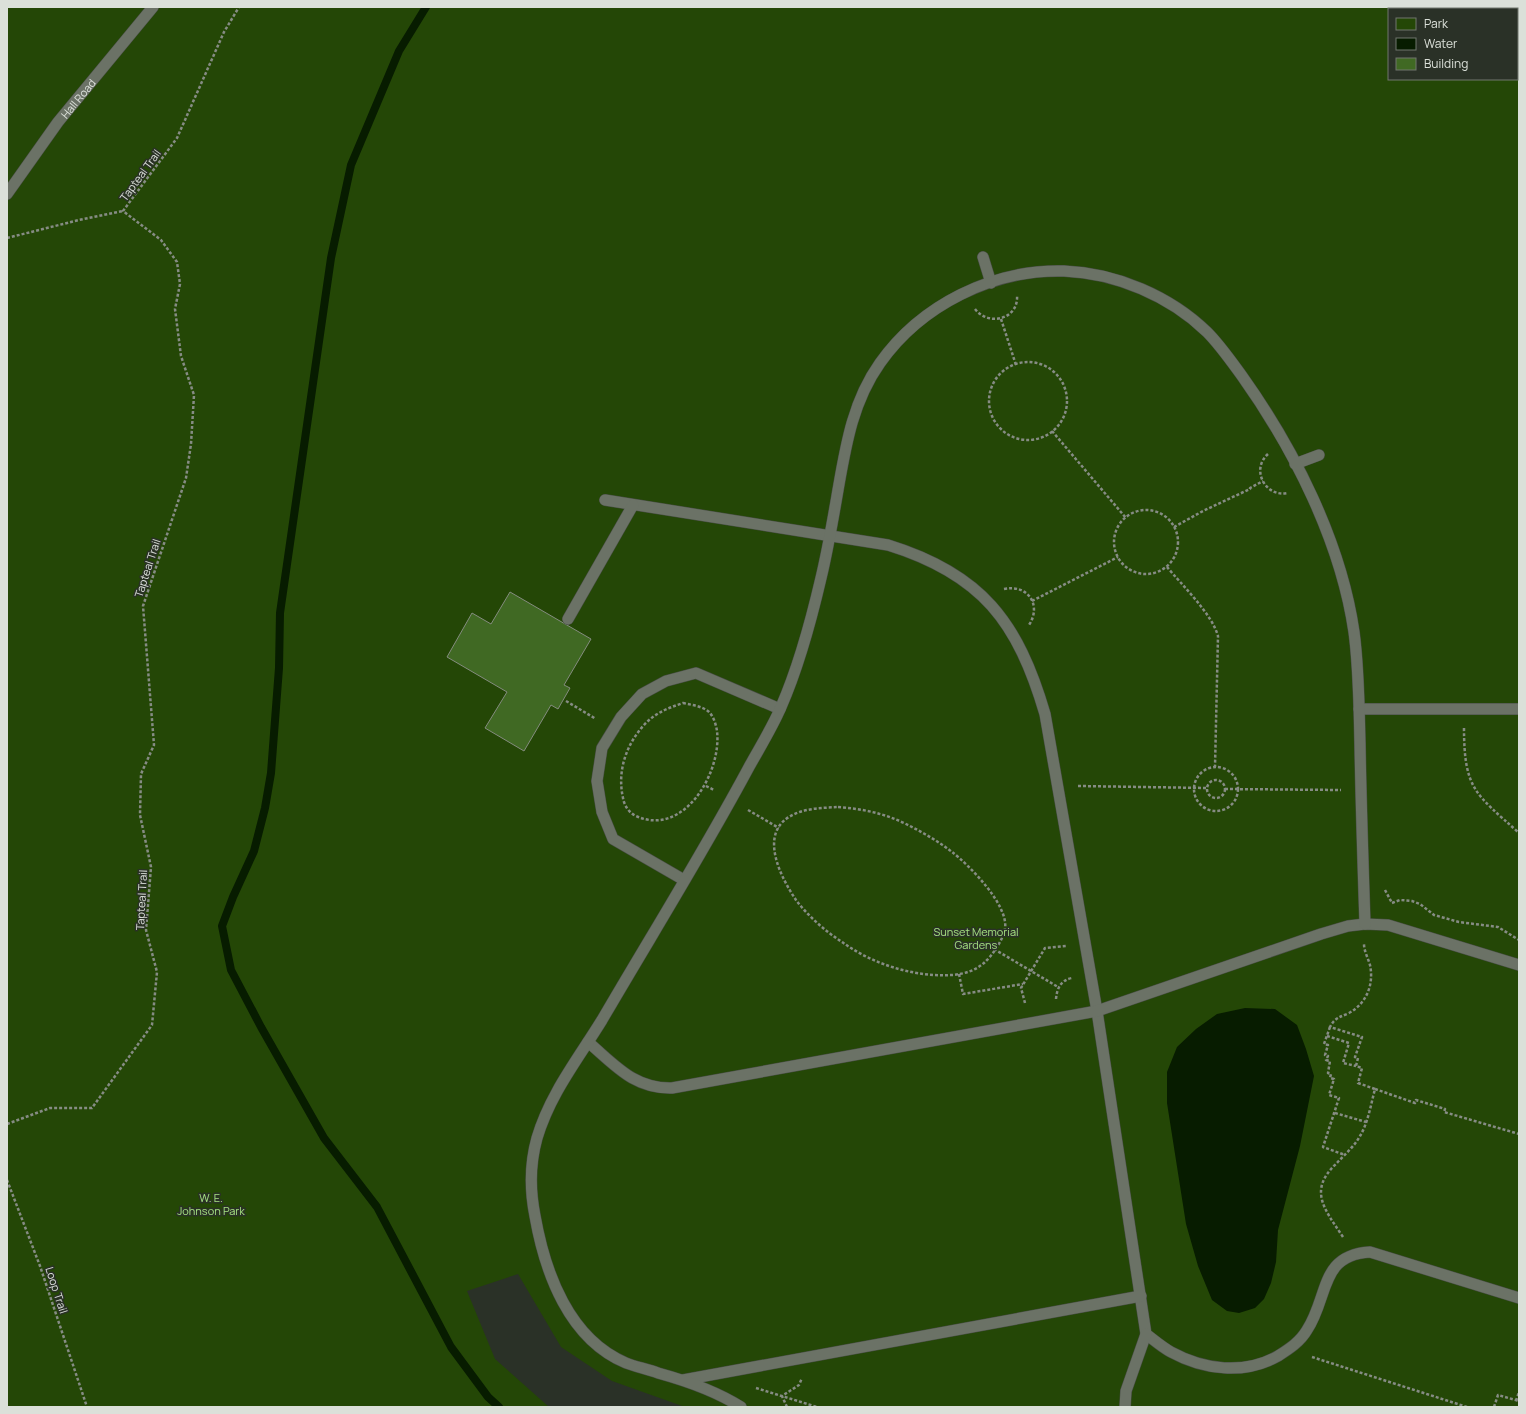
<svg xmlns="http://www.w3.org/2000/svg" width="1526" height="1414" viewBox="0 0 1526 1414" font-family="Manrope,sans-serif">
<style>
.green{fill:#244706;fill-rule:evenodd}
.water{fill:#071c00}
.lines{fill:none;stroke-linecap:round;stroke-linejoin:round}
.stream{stroke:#071c00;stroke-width:8}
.building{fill:#406923;stroke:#848c7f}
.service-casing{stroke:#474d44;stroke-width:12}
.path{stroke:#868c84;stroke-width:2.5;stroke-dasharray:3 2;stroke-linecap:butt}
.service{stroke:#6b7266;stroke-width:11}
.labels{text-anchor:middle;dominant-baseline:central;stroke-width:3;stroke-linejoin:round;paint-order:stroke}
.street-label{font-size:11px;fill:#dbe0d9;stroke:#2a3127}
.park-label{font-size:11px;fill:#a5e181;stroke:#2a3127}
</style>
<rect width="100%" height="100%" fill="#2a3127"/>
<path class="green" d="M7 7H1519V1407H685L612 1381 561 1347 518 1274 467 1291 495 1359 549 1407H7ZM1389 9H1517V79H1389Z"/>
<polygon class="water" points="1245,1008 1275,1009 1297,1025 1306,1049 1314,1076 1300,1146 1278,1230 1276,1262 1271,1283 1264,1299 1255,1308 1239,1313 1227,1311 1212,1300 1198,1266 1186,1224 1167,1103 1167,1072 1177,1047 1196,1029 1217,1014"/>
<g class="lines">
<polyline class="stream" points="426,7 399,51 351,165 331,258 280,613 279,668 271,773 265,808 254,851 233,897 222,926 231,970 261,1027 324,1138 377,1207 451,1347 488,1397 499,1407"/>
</g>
<polygon class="building" points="510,592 591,639 564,685 570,688 558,709 551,705 524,751 485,728 507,692 447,657 472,613 491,624"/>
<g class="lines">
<g class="service-casing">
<g id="service">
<path id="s1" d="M7 194 58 122 153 7"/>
<polyline points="983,257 991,283"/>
<polyline points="1295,464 1319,455"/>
<path d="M605 500 888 545C982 574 1018 622 1045 714L1097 1011 1146 1334C1154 1340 1162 1347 1171 1352 1204 1370 1244 1375 1278 1356 1289 1349 1300 1342 1307 1330 1329 1297 1319 1255 1370 1252L1519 1298"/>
<polyline points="568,619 633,505"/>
<polyline points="1359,709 1519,709"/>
<polyline points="684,880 613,839 602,812 597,781 602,748 621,717 642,694 666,681 696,673 780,709"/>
<path d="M588 1042C615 1065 634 1089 672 1088L1097 1011 1321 934 1348 926 1365 924 1388 925 1519 965"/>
<polyline points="683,1380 1141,1296"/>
<path d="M741 1407C716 1391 687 1381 658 1373 648 1369 636 1367 626 1363 569 1339 545 1273 535 1216 530 1191 530 1163 537 1138 550 1094 578 1059 602 1020 651 936 703 853 749 767 760 747 772 728 781 707 799 666 811 621 821 578 828 549 833 519 838 490 846 444 853 401 880 363 921 305 993 269 1064 271 1116 273 1170 296 1207 332 1220 345 1231 361 1242 376 1294 449 1341 542 1354 632 1359 669 1359 707 1360 744 1361 804 1363 864 1365 924"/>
<polyline points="1125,1407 1126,1391 1146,1334"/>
</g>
</g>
<g class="path">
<polyline points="7,238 79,220 123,211"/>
<path d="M975 309C989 327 1019 319 1017 295"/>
<polyline points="1001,319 1016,365"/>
<circle cx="1028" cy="401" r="39"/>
<polyline points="1052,431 1126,518"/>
<path d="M1268 454C1250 470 1266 498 1288 493"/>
<circle cx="1146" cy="542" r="32"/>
<polyline points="1174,527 1203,511 1250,489 1250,488 1263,481"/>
<path d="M1167 567C1182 585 1212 614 1218 636L1215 767"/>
<path d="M1004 589C1028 584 1042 605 1029 625"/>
<polyline points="1032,601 1118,557"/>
<polyline points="566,701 596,719"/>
<path d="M683 703C692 705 702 706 709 712 714 717 716 725 717 731 722 772 684 838 636 816 629 813 624 805 623 798 617 771 626 745 644 725 655 713 668 708 683 703Z"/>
<path d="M1464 728C1464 790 1476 794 1519 833"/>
<circle cx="1216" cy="789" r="22"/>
<circle cx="1216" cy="789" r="9"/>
<polyline points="706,786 714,790"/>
<polyline points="1078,786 1207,788"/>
<polyline points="1225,789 1341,790"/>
<path d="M838 807C862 809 884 813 906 824 922 832 938 841 952 852 969 865 1009 905 1005 929 1003 940 992 956 984 963 970 975 952 976 934 975 902 973 868 961 842 942 825 931 808 916 796 900 781 878 759 835 789 817 803 808 822 808 838 807Z"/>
<polyline points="748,810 779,828"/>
<polyline points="1385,890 1392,903"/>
<polyline points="1392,903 1400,900 1412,901 1420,904 1434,915 1459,922 1498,927 1519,940"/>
<polyline points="994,949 1058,987"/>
<polyline points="959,974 963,994 1023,984"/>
<path d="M1056 999C1057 988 1061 980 1072 978"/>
<polyline points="1025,1003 1021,988 1045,948 1066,946"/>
<polyline points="1330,1027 1324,1044 1328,1045 1325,1055 1328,1056 1326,1060 1330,1061 1328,1073 1331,1074 1330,1078 1334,1079 1329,1095 1339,1098 1323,1147 1345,1155"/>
<polyline points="1327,1036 1349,1043 1343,1063 1356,1066"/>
<polyline points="1375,1089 1415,1103 1416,1100 1445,1109 1444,1112 1519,1134"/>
<polyline points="1335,1113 1366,1122"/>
<polyline points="7,1124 50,1108 92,1108 152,1025 157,972 146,930 151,867 140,815 141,774 154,745 143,606 186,478 191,444 194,395 181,356 175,309 180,284 177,262 161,240 123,211 177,138 224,32 239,7"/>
<polyline points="7,1180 40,1266 87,1407"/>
<path d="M1343 1237C1326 1211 1307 1191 1336 1164 1344 1155 1354 1147 1360 1136 1368 1123 1371 1104 1375 1089L1358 1083 1362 1068 1356 1066 1358 1058 1355 1057 1362 1037 1330 1027C1335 1017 1341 1017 1349 1013 1367 1003 1374 984 1370 965 1368 958 1364 951 1364 944"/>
<polyline points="1312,1357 1467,1407"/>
<polyline points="756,1388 817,1407"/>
<polyline points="1516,1401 1519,1392"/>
<polyline points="787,1407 782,1396 799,1385 802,1378"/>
<polyline points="1494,1407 1498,1395 1519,1401"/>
</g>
<use href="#service" class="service"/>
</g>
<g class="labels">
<g class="street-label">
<text stroke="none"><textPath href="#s1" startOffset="119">Hall Road</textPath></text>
<text transform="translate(140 175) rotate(-54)">Tapteal Trail</text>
<text transform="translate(147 568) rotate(-72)">Tapteal Trail</text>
<text transform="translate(141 900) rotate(-87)">Tapteal Trail</text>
<text transform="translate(57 1290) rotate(72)">Loop Trail</text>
</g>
<g class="park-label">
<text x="976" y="931">Sunset Memorial<tspan x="976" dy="13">Gardens</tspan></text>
<text x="211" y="1197">W. E.<tspan x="211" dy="13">Johnson Park</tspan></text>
</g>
</g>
<rect width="1526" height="1414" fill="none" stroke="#dbe0d9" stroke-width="16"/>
<rect x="1388" y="8" width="130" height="72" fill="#2a3127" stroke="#71776e"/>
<rect x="1396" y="18" width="20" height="12" fill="#244706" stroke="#71776e"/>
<text x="1424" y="28" font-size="12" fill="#dbe0d9">Park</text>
<rect x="1396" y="38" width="20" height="12" fill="#071c00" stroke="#71776e"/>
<text x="1424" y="48" font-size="12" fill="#dbe0d9">Water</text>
<rect x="1396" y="58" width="20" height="12" fill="#406923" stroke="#71776e"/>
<text x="1424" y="68" font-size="12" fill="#dbe0d9">Building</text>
</svg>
